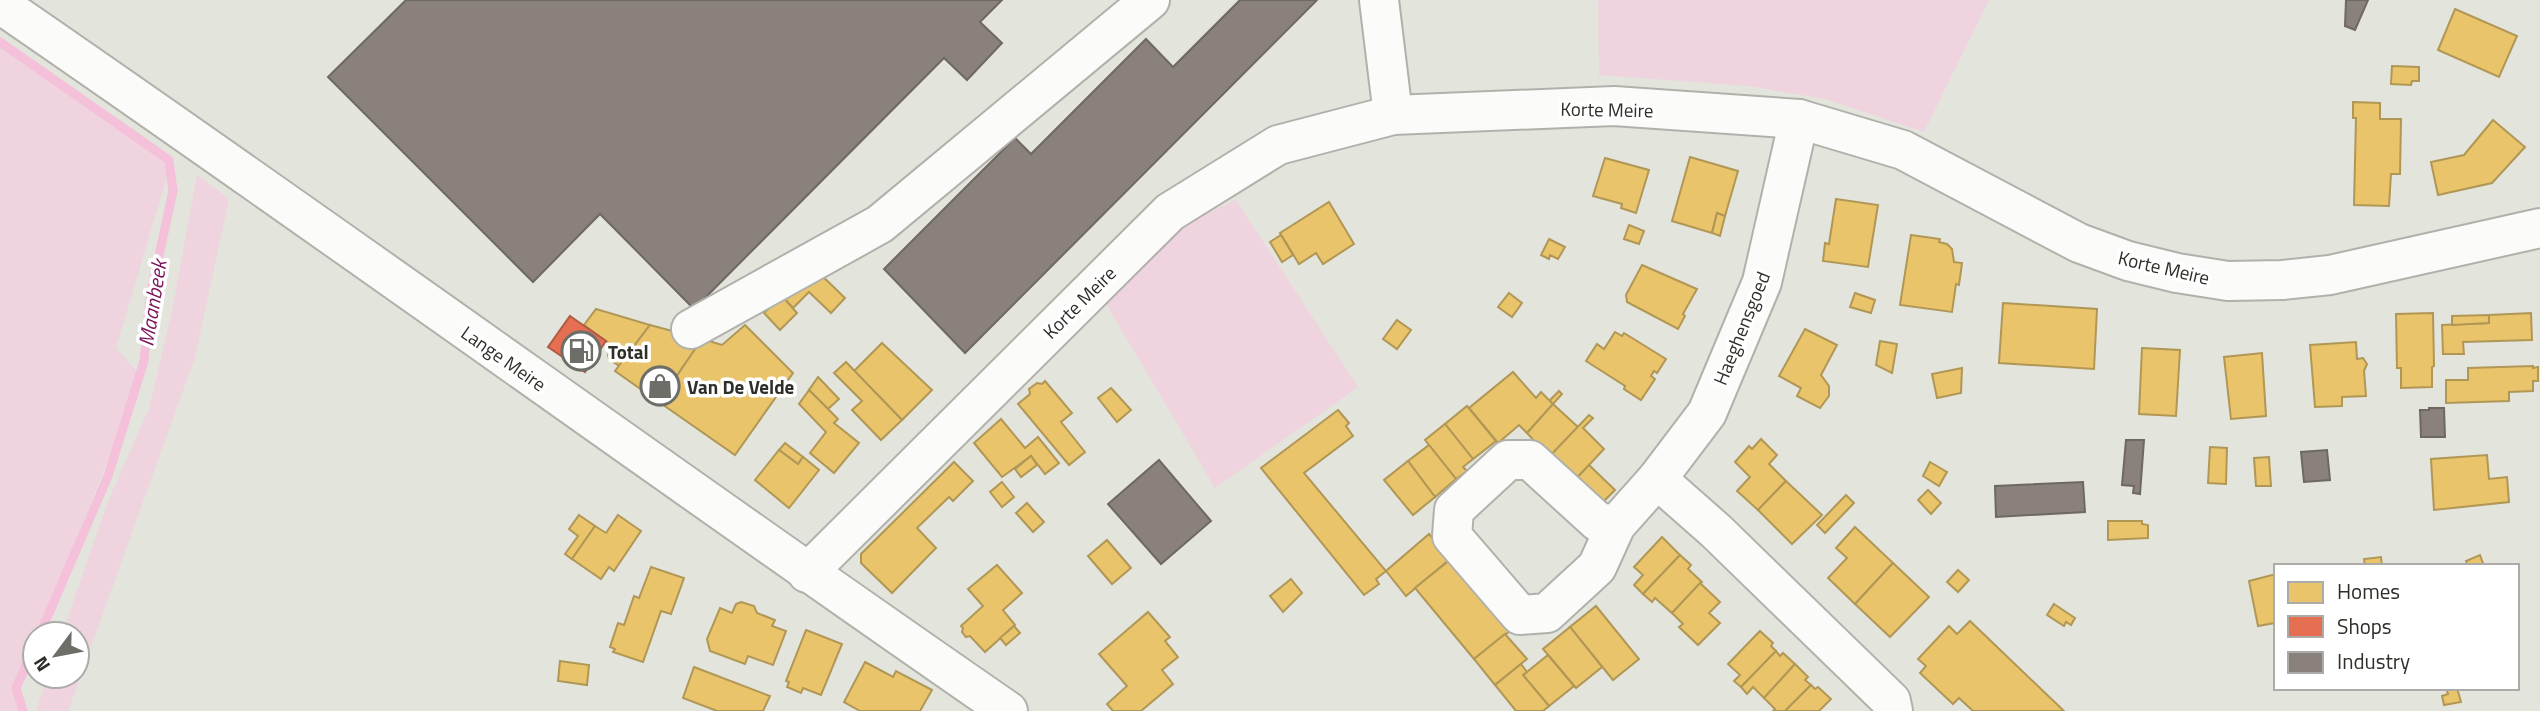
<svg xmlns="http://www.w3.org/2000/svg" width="2540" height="711" viewBox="0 0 2540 711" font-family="'Titillium Web',sans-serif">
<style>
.green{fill:#efd3de}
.homes{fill:#e9c46a;stroke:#b19756;stroke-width:2}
.shops{fill:#e76f51;stroke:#b05c45;stroke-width:2}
.industry{fill:#8a817c;stroke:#6e6863;stroke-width:2}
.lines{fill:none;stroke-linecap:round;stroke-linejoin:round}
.stream{stroke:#f4c0da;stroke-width:9}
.minor-casing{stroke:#b1b1ac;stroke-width:42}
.minor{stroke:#fbfbfa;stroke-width:38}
.labels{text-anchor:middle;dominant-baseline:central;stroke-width:7;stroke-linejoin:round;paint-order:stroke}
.street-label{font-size:19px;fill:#2e2f29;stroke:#fff}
.poi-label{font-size:19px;font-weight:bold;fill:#2e2f29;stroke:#fff;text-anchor:start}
.water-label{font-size:21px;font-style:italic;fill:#7c1359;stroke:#fff}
</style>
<rect width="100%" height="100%" fill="#e3e4dc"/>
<g class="green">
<polygon points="1598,0 1989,0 1924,132 1825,99 1749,86 1599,75"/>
<polygon points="0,37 172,159 116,348 142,377 37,634 35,634 35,640 18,680 16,706 20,711 0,711"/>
<polygon points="197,175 229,199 195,357 68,711 36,711 48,676 77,676 77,634 62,634 109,499 149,409 172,311"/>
<polygon points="1236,200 1358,387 1215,488 1105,302 1180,226"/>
</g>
<g class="homes">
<polygon points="2455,9 2517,36 2499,77 2438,50"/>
<polygon points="2392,66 2419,67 2419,81 2412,81 2411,85 2391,84"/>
<polygon points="2353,102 2380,103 2380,119 2401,119 2400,174 2391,174 2389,206 2354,205 2356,118 2353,118"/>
<polygon points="2493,120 2525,147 2492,183 2438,195 2431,162 2464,155"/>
<polygon points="1690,157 1738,171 1725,216 1717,213 1712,233 1672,221"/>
<polygon points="1605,158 1649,170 1636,213 1621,208 1622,204 1593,196"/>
<polygon points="1836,199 1878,205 1868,267 1823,261 1825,243 1829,244"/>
<polygon points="1329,202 1354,244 1323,264 1316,253 1299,264 1280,233"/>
<polygon points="1717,213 1725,216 1720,236 1712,233"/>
<polygon points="1629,225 1644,231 1639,244 1624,239"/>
<polygon points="1281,235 1293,255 1282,262 1270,242"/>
<polygon points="1911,235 1940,239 1939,242 1947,244 1952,249 1954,262 1962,263 1959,285 1956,284 1952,312 1900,305"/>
<polygon points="1549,239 1565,247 1558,259 1550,255 1549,259 1541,255"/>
<polygon points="1642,265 1697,289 1683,314 1685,316 1678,329 1627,302 1626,295"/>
<polygon points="813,267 845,298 831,313 809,292 793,308 782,296"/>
<polygon points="1509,293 1522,303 1512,317 1498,307"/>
<polygon points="1855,293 1875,300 1871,313 1850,307"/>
<polygon points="782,296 797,313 780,330 764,313"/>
<polygon points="2003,303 2097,309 2094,369 1999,363"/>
<polygon points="596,309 650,325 619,366 609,359 608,355 614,347 584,325"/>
<polygon points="2433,313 2434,366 2432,367 2432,387 2401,388 2401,368 2397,368 2396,314"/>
<polygon points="2531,313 2532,340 2463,342 2464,354 2443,354 2442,325 2489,323 2489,315"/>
<polygon points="2489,315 2489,323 2452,325 2452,316"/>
<polygon points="1397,320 1411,330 1397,349 1383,339"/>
<polygon points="650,325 702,339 659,402 615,371"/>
<polygon points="745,325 793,373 735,455 659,402 702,339 722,345"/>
<polygon points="1805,329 1837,345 1821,375 1829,386 1829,396 1820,408 1797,396 1801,388 1779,376"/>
<polygon points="1615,332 1622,336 1624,333 1666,359 1657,373 1654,371 1651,376 1655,379 1641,400 1624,389 1625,386 1586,361 1597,344 1604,349"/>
<polygon points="1880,341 1897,344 1892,373 1876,365"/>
<polygon points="2356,342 2357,359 2363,358 2367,364 2364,371 2366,396 2342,397 2342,406 2315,407 2310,345"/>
<polygon points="882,343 932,390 902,420 854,371"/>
<polygon points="2142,348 2180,350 2176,416 2139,414"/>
<polygon points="2262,353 2266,416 2231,419 2224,357"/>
<polygon points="846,362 902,420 881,440 852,410 862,401 834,373"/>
<polygon points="2533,366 2533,368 2538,367 2538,381 2533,381 2533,391 2509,392 2509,401 2446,403 2446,380 2468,380 2468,368"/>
<polygon points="1962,368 1961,393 1937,398 1932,374"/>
<polygon points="1513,372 1536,398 1541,392 1553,404 1527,433 1519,425 1498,443 1469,408"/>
<polygon points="818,377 839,399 828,409 809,390"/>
<polygon points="1045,381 1072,413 1061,422 1085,452 1069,465 1018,404 1030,394 1029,389 1037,383 1042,384"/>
<polygon points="1111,388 1131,410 1117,422 1098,398"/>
<polygon points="809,390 838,419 834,423 859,443 834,473 810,453 826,432 799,404"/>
<polygon points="1559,391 1562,394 1553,404 1550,400"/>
<polygon points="1553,404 1578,427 1549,457 1527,433"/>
<polygon points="1467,406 1496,441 1473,459 1445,424"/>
<polygon points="1338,410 1349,423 1346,426 1353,436 1304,473 1386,571 1376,579 1379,584 1364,595 1261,468"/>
<polygon points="1589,415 1593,418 1583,428 1604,449 1573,482 1549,457"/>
<polygon points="1001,419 1025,448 1038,437 1059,463 1045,474 1031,456 1002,477 974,443"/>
<polygon points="1445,424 1473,459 1463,467 1467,471 1456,479 1425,440"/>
<polygon points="1761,439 1777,455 1769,464 1786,481 1758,510 1737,491 1750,477 1735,462 1749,446 1752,449"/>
<polygon points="785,443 803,457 798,464 779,450"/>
<polygon points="1429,445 1456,479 1435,497 1408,461"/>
<polygon points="2210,447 2227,448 2226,484 2208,483"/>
<polygon points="779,450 798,464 803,457 819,470 789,508 755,480"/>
<polygon points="2487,455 2489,479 2507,477 2509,502 2434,510 2431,459"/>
<polygon points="1031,456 1037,465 1021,477 1015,469"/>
<polygon points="2269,457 2271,486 2256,486 2254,458"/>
<polygon points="1408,461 1435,497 1413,515 1384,480"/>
<polygon points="954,462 973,481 953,501 949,497 917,528 936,548 892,593 861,563 861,554"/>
<polygon points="1930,462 1947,472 1939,486 1923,476"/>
<polygon points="1589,465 1615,490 1599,506 1573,482"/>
<polygon points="1786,481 1822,515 1792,544 1758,510"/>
<polygon points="1002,482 1014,497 1002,507 990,492"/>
<polygon points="1928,490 1941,503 1931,514 1918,500"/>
<polygon points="1846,495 1854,503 1825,533 1817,525"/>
<polygon points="1027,503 1044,522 1033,532 1016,513"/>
<polygon points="579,515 595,526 572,559 565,554 578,536 569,529"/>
<polygon points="618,515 641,531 614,571 609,567 601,579 572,559 595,526 606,533"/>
<polygon points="2108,521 2142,521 2142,524 2148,525 2148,538 2108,540"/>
<polygon points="1855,527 1893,563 1855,604 1828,578 1847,558 1836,548"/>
<polygon points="1429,534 1450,559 1406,596 1386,571"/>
<polygon points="1662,537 1680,555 1643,594 1634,585 1643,575 1634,567"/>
<polygon points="1107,540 1131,568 1112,584 1088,556"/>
<polygon points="1680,555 1691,565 1688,569 1702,582 1672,613 1655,598 1652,602 1643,594"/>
<polygon points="2480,555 2484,566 2468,566 2466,561"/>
<polygon points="2381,557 2382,566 2365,566 2364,559"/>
<polygon points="1451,559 1510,631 1474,659 1415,588"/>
<polygon points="1893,563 1929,597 1890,637 1855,604"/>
<polygon points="997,565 1022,593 1003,610 1015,625 985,652 970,636 966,637 962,632 963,628 961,626 983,606 968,589"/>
<polygon points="651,567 684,578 671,614 661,611 643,662 613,652 615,649 610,647 618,623 624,625 634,596 639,598"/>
<polygon points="1958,570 1969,580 1958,592 1947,582"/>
<polygon points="2276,574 2276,626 2275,623 2258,626 2249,581"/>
<polygon points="1291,579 1302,593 1283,612 1270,596"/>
<polygon points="1700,583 1720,602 1709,613 1720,623 1698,645 1679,627 1683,624 1672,613"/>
<polygon points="741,602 754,606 757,613 775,620 772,626 786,631 773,665 748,656 745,664 710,651 707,639 720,608 732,613 736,604"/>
<polygon points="2054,604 2075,618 2071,625 2066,622 2064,626 2047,615"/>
<polygon points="1596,606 1639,659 1613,680 1570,627"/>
<polygon points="1148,612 1170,637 1165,641 1178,657 1162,670 1173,684 1141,711 1113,711 1107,704 1127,686 1099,654"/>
<polygon points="1970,621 2064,711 1973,711 1959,698 1953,704 1920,673 1926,666 1918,659 1949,626 1957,634"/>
<polygon points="1014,626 1020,633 1006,645 1000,638"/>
<polygon points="1570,627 1602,667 1576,688 1543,649"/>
<polygon points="806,630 842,644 821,695 803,688 801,693 787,687 789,682 786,681"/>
<polygon points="1760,631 1773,643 1771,646 1776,651 1741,687 1734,681 1740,675 1728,664"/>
<polygon points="1505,634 1527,659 1495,685 1474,659"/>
<polygon points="1776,651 1780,656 1783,653 1795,664 1764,698 1753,687 1747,694 1741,687"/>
<polygon points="1548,655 1574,686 1549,706 1523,675"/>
<polygon points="560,661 589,665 587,685 558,681"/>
<polygon points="865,662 893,677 896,671 932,690 920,711 860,711 844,702"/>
<polygon points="1521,664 1527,672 1523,675 1549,706 1543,711 1516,711 1495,685"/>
<polygon points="1795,664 1808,677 1805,680 1811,685 1785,711 1773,711 1775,709 1764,698"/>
<polygon points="694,667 770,696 763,711 717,711 683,698"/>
<polygon points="1811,685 1815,689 1818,687 1831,699 1819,711 1785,711"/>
<polygon points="2446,688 2457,688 2461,702 2444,705 2442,696 2448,694"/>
</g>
<polygon class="shops" points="570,316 606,341 585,372 548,347"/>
<g class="industry">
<polygon points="406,0 1002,0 980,22 1002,43 967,80 944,58 694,309 600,214 533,282 328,77"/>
<polygon points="1240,0 1317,0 965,353 884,269 1015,138 1031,154 1146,39 1173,67"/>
<polygon points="2346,0 2368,0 2355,30 2345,26"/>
<polygon points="2429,408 2444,408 2445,437 2421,437 2420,410 2429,410"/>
<polygon points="2126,440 2144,440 2140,494 2133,493 2134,486 2122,485"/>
<polygon points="2327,450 2330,480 2304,482 2301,452"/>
<polygon points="1159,460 1211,521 1161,564 1108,504"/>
<polygon points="2083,482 2085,512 1996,517 1995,486"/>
</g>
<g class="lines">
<g class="stream">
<polyline points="0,42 169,160 173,191 150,297 144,361 108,476 40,634"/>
<polyline points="23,711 16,688 35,645"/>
</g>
<g class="minor-casing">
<g id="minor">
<polyline points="1379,0 1393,115"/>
<path d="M0 4C338 236 670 478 1008 711"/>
<polyline points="1799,119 1762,282 1707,413 1657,479 1716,531 1891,701 1893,711"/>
<polyline points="691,329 880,224 1150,0"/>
<polyline points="1616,525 1598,522 1530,460 1508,460 1454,510 1452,536 1520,615 1547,613 1597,567 1616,525 1657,479"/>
<polyline points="807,573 1170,212 1278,145 1393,115 1614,106 1799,119 1903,150 2079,243 2128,261 2177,273 2228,281 2283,280 2330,275 2540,228"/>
</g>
</g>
<use href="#minor" class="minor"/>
</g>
<defs>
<g id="fuel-ring" transform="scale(2.0125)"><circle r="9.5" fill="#fff" stroke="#6d6e68" stroke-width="1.5"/><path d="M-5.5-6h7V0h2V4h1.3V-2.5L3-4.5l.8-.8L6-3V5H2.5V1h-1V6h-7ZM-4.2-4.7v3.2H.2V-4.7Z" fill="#6d6e68"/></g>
<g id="shop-ring" transform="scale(2.0125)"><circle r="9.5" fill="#fff" stroke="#6d6e68" stroke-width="1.5"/><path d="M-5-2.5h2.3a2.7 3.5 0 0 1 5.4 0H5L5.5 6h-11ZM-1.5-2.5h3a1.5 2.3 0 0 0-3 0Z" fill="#6d6e68"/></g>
</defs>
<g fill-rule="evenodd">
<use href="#fuel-ring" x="581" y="351"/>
<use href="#shop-ring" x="660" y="386"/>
</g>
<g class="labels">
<g class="street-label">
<text transform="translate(1607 109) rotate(1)">Korte Meire</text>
<text transform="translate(2164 267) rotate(13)">Korte Meire</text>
<text transform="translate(1079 302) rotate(-45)">Korte Meire</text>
<text transform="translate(1741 328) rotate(-68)">Haeghensgoed</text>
<text transform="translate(504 358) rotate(35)">Lange Meire</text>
</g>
<g class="poi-label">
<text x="608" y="351">Total</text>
<text x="687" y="386">Van De Velde</text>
</g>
<g class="water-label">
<text transform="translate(152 303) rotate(-81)">Maanbeek</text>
</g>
</g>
<rect x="2274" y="564" width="245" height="126" fill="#ffffff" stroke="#abaca9" stroke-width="2"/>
<rect x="2288" y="582" width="35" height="21" fill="#e9c46a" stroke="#abaca9" stroke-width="2"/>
<text x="2337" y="599" font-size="21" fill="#2e2f29">Homes</text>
<rect x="2288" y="616" width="35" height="21" fill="#e76f51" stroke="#abaca9" stroke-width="2"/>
<text x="2337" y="634" font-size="21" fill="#2e2f29">Shops</text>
<rect x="2288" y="652" width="35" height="21" fill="#8a817c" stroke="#abaca9" stroke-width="2"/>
<text x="2337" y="669" font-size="21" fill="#2e2f29">Industry</text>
<g transform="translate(56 655) rotate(238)"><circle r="33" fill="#ffffff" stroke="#abaca9" stroke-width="2"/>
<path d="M0-5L12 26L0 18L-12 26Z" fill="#6d6e68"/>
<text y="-10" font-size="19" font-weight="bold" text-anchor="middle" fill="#2e2f29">N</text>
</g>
</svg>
